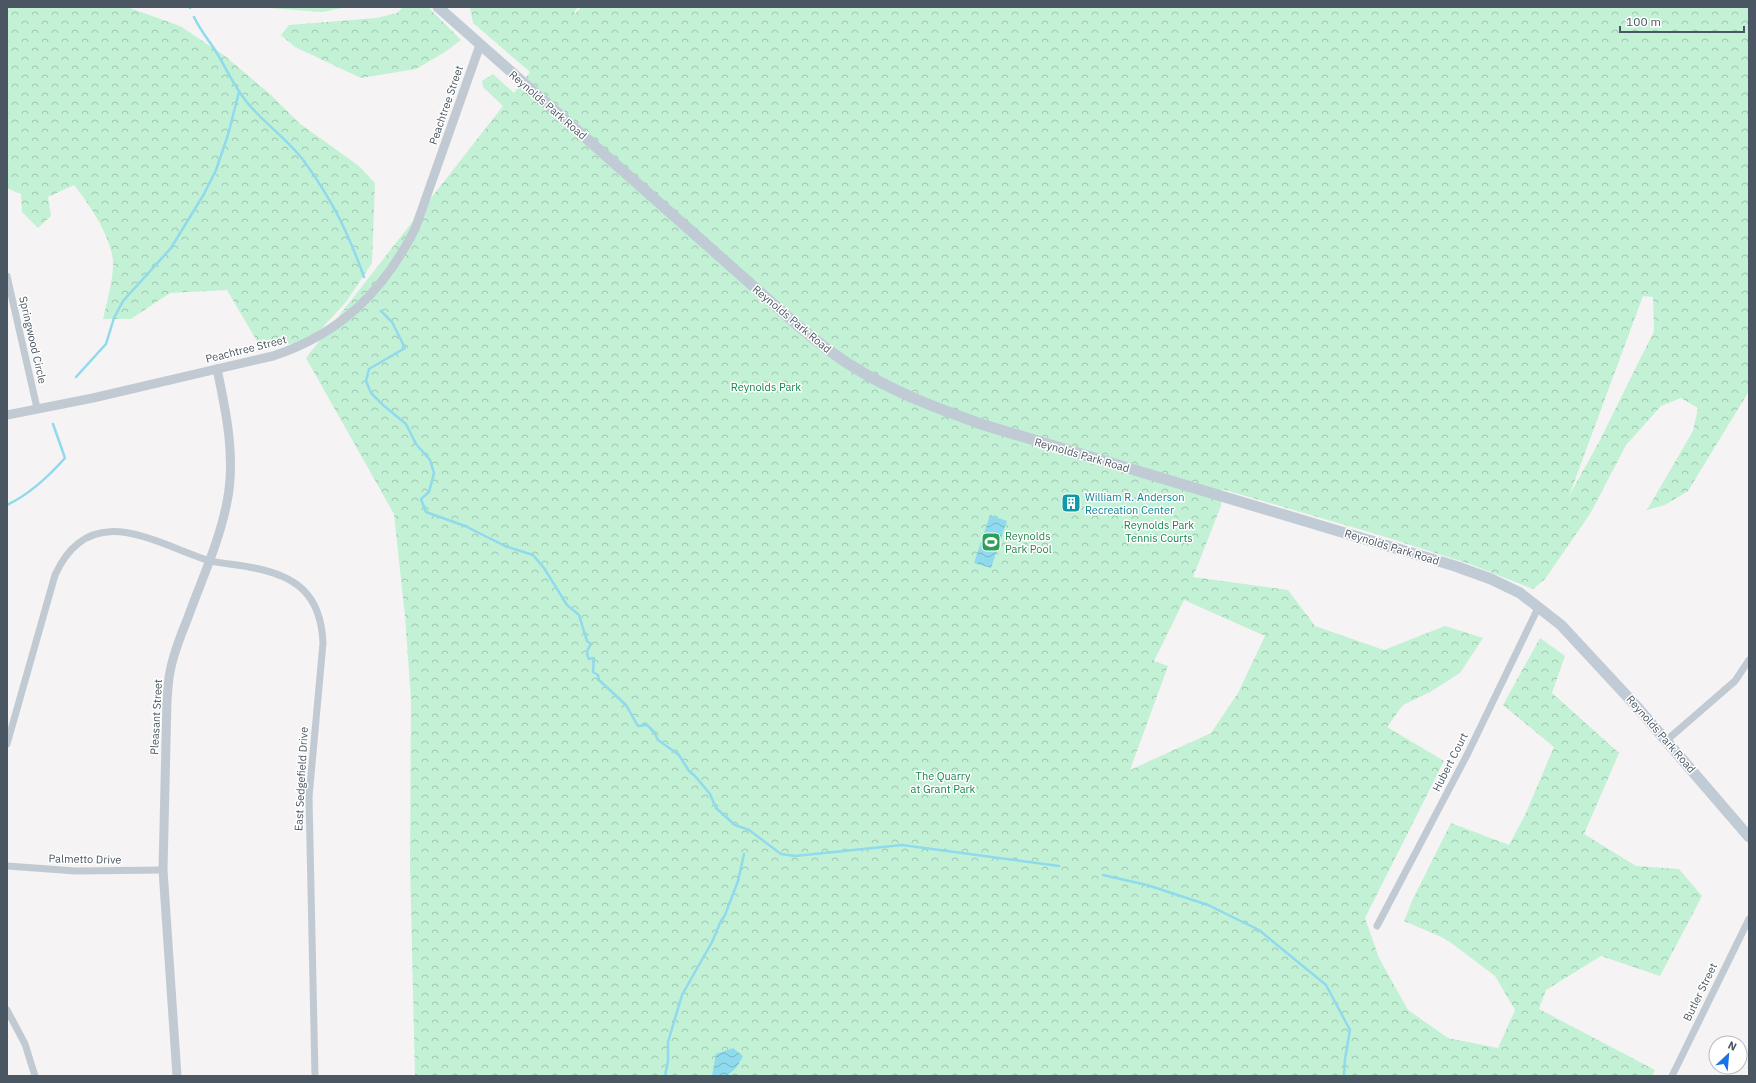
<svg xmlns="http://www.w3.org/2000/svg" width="1756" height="1083" viewBox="0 0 1756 1083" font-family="'IBM Plex Sans',sans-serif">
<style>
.forest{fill:url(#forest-crowns);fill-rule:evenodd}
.pitch{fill:#c3f1d5}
.water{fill:url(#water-waves)}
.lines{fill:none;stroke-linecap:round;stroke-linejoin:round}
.stream{stroke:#90daee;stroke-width:2.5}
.minor{stroke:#c1cad2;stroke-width:7}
.tertiary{stroke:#c1cad2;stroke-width:9}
.secondary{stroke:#c1cbd6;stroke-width:11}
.labels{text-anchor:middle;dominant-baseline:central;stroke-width:3;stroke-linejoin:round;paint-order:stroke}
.street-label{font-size:11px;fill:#4a5661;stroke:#fff}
.park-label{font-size:11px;fill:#17864f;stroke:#fff}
.culture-label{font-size:11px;fill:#0d838f;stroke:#fff;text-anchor:start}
.leisure-label{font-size:11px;fill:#27864d;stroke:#fff;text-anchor:start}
</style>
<defs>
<pattern id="forest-crowns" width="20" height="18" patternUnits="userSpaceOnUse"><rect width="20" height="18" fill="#c3f1d5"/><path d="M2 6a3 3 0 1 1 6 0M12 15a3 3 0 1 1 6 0" fill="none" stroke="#a0c6b0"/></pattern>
<pattern id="water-waves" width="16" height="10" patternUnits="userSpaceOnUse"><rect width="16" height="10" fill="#90daee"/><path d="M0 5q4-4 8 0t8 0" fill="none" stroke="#78b4c4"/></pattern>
</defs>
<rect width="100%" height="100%" fill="#f5f3f3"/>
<g class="forest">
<path d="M7 7H127L180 26 225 56 270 94 299 123 359 166 375 183 372 263 346 302 310 341 261 348 227 290 170 293 131 319H103C107 302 112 284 113 267 115 242 89 203 74 185L48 197 51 216 38 228 22 212 21 194 7 188Z"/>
<polygon points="255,7 347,7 322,12"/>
<polygon points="403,7 428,7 461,40 445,52 416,69 361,78 295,47 281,35 289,25 376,18 397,13"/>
<path d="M470 7H578L574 12 575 14 581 7H1749V391L1688 491 1665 505 1647 510 1693 431 1698 408 1681 398 1661 406 1626 445 1590 514 1545 579 1533 589 1470 564 1379 535 1222 489 1221 506 1193 577 1288 590 1315 626 1384 650 1445 626 1483 638 1460 673 1430 692 1403 705 1387 727 1444 761 1365 918 1379 958 1408 1010 1448 1038 1498 1048 1515 1010 1495 976 1446 939 1404 921 1412 901 1451 823 1509 845 1525 815 1554 747 1503 705 1540 638 1565 656 1552 693 1619 753 1584 834 1636 866 1679 869 1702 896 1660 976 1601 956 1546 990 1539 1009 1655 1070 1652 1076H415L410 864 411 699 405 616 394 514 306 358 503 106 483 87 482 81 493 74 514 93 530 72 473 23ZM1643 296 1653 297 1654 331 1599 442 1569 496ZM1184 600 1265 636 1238 693 1211 733 1130 770 1168 666 1154 661Z"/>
</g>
<g class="pitch">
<polygon points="1154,509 1161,512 1160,516 1162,517 1151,544 1148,543 1147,547 1140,544 1141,540 1139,539 1150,512 1152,513"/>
<polygon points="1171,515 1178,518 1176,522 1179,523 1168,551 1165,550 1164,554 1156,551 1158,547 1155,546 1166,518 1169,519"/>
</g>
<g class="water">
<polygon points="990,515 1007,521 991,568 974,563"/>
<polygon points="733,1048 743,1056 737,1067 727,1076 712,1076 716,1054"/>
</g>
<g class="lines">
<g class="stream">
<polyline points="190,7 190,8"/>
<path d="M194 17C200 30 208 39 215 50 227 69 235 90 251 107 268 126 289 141 304 161 332 200 348 232 364 277"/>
<path d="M381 311 392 322 405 348 369 369 366 381 371 393 383 405 406 424 416 444 430 460 434 473 429 492 421 499 426 512 465 526 505 546 533 555 544 568 567 605 579 615 587 641 591 644C588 649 585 653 589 659L594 658 593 672 598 675 599 680 626 705 638 726 647 725 654 732 658 740 679 755 689 771 695 776 710 794 716 808 735 825 749 830 781 854 795 856 902 845 1059 866"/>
<polyline points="76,377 106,344 114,318 123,301 171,248 204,194 216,170 228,135 239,92"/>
<path d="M7 505C28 495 49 476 65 458L53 424"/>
<polyline points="1103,875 1147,885 1208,905 1259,930 1326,985 1350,1030 1345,1059 1344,1076"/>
<polyline points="665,1076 668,1061 668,1042 682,995 712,942 720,923 725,915 738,881 744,854"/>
</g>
<g class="minor">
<polyline points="7,276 37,408"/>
<polyline points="1667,740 1735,681 1749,660"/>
<path d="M7 744 55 575C89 500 151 541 207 560 220 564 236 564 249 567 296 575 321 594 323 643L309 797 315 1076"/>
<polyline points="7,866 76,871 163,870"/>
<polyline points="1377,926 1467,755 1539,606"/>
<polyline points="7,1010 25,1044 35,1076"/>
<polyline points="1672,1076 1749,919"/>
</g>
<g class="tertiary">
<path d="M7 415 93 398 273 356C340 334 383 292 415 229L480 45"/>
<path d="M177 1076 163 870 167 700C168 691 168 681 170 672 173 655 180 637 187 620 201 581 219 543 227 502 236 458 226 411 217 369"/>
</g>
<path class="secondary" d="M438 7 796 324C814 339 832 354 852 366 893 392 939 409 984 425L1455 566 1491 579 1520 593 1561 625 1638 708 1749 837"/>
</g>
<defs>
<g id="building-square" transform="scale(1)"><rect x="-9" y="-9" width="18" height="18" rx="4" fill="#0f9aa8" stroke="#fff"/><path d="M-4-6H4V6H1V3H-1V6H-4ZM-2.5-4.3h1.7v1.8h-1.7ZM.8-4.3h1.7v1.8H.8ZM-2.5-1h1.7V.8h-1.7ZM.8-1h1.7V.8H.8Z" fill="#fff"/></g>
<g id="stadium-square" transform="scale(1)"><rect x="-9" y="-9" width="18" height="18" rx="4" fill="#2e9e5b" stroke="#fff"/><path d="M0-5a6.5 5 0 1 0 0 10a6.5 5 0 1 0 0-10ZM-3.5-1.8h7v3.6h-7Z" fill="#fff"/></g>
</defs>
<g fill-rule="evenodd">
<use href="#building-square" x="1071" y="503"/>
<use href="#stadium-square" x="991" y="542"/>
</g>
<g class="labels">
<g class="street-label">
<text transform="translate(446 105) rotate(-71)">Peachtree Street</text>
<text transform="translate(548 105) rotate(41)">Reynolds Park Road</text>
<text transform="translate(792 319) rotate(40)">Reynolds Park Road</text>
<text transform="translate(33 340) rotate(77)">Springwood Circle</text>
<text transform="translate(246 349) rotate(-14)">Peachtree Street</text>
<text transform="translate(1082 455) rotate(16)">Reynolds Park Road</text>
<text transform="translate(1392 547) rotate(17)">Reynolds Park Road</text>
<text transform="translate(156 717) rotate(-87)">Pleasant Street</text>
<text transform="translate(1661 734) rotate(49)">Reynolds Park Road</text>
<text transform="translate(1450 762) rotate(-63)">Hubert Court</text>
<text transform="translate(301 779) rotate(-87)">East Sedgefield Drive</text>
<text transform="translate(85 859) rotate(1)">Palmetto Drive</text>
<text transform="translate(1700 992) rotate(-64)">Butler Street</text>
</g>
<g class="park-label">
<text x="766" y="387">Reynolds Park</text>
<text x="1159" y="525">Reynolds Park<tspan x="1159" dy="13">Tennis Courts</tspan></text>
<text x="943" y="776">The Quarry<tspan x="943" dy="13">at Grant Park</tspan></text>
</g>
<g class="culture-label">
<text x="1085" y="497">William R. Anderson<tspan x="1085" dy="13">Recreation Center</tspan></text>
</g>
<g class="leisure-label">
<text x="1005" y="536">Reynolds<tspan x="1005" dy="13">Park Pool</tspan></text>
</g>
</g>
<rect width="1756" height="1083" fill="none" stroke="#4a5661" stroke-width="16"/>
<g transform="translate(1728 1055) rotate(26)"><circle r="19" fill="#ffffff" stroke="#b7bbc0"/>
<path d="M0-3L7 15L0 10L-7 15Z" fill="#1a73e8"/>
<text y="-6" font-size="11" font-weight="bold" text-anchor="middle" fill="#4a5661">N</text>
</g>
<path d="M1620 26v6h124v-6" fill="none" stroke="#4a5661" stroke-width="2"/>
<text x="1626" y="26" font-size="12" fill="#4a5661" stroke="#ffffff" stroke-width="3" paint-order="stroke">100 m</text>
</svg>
